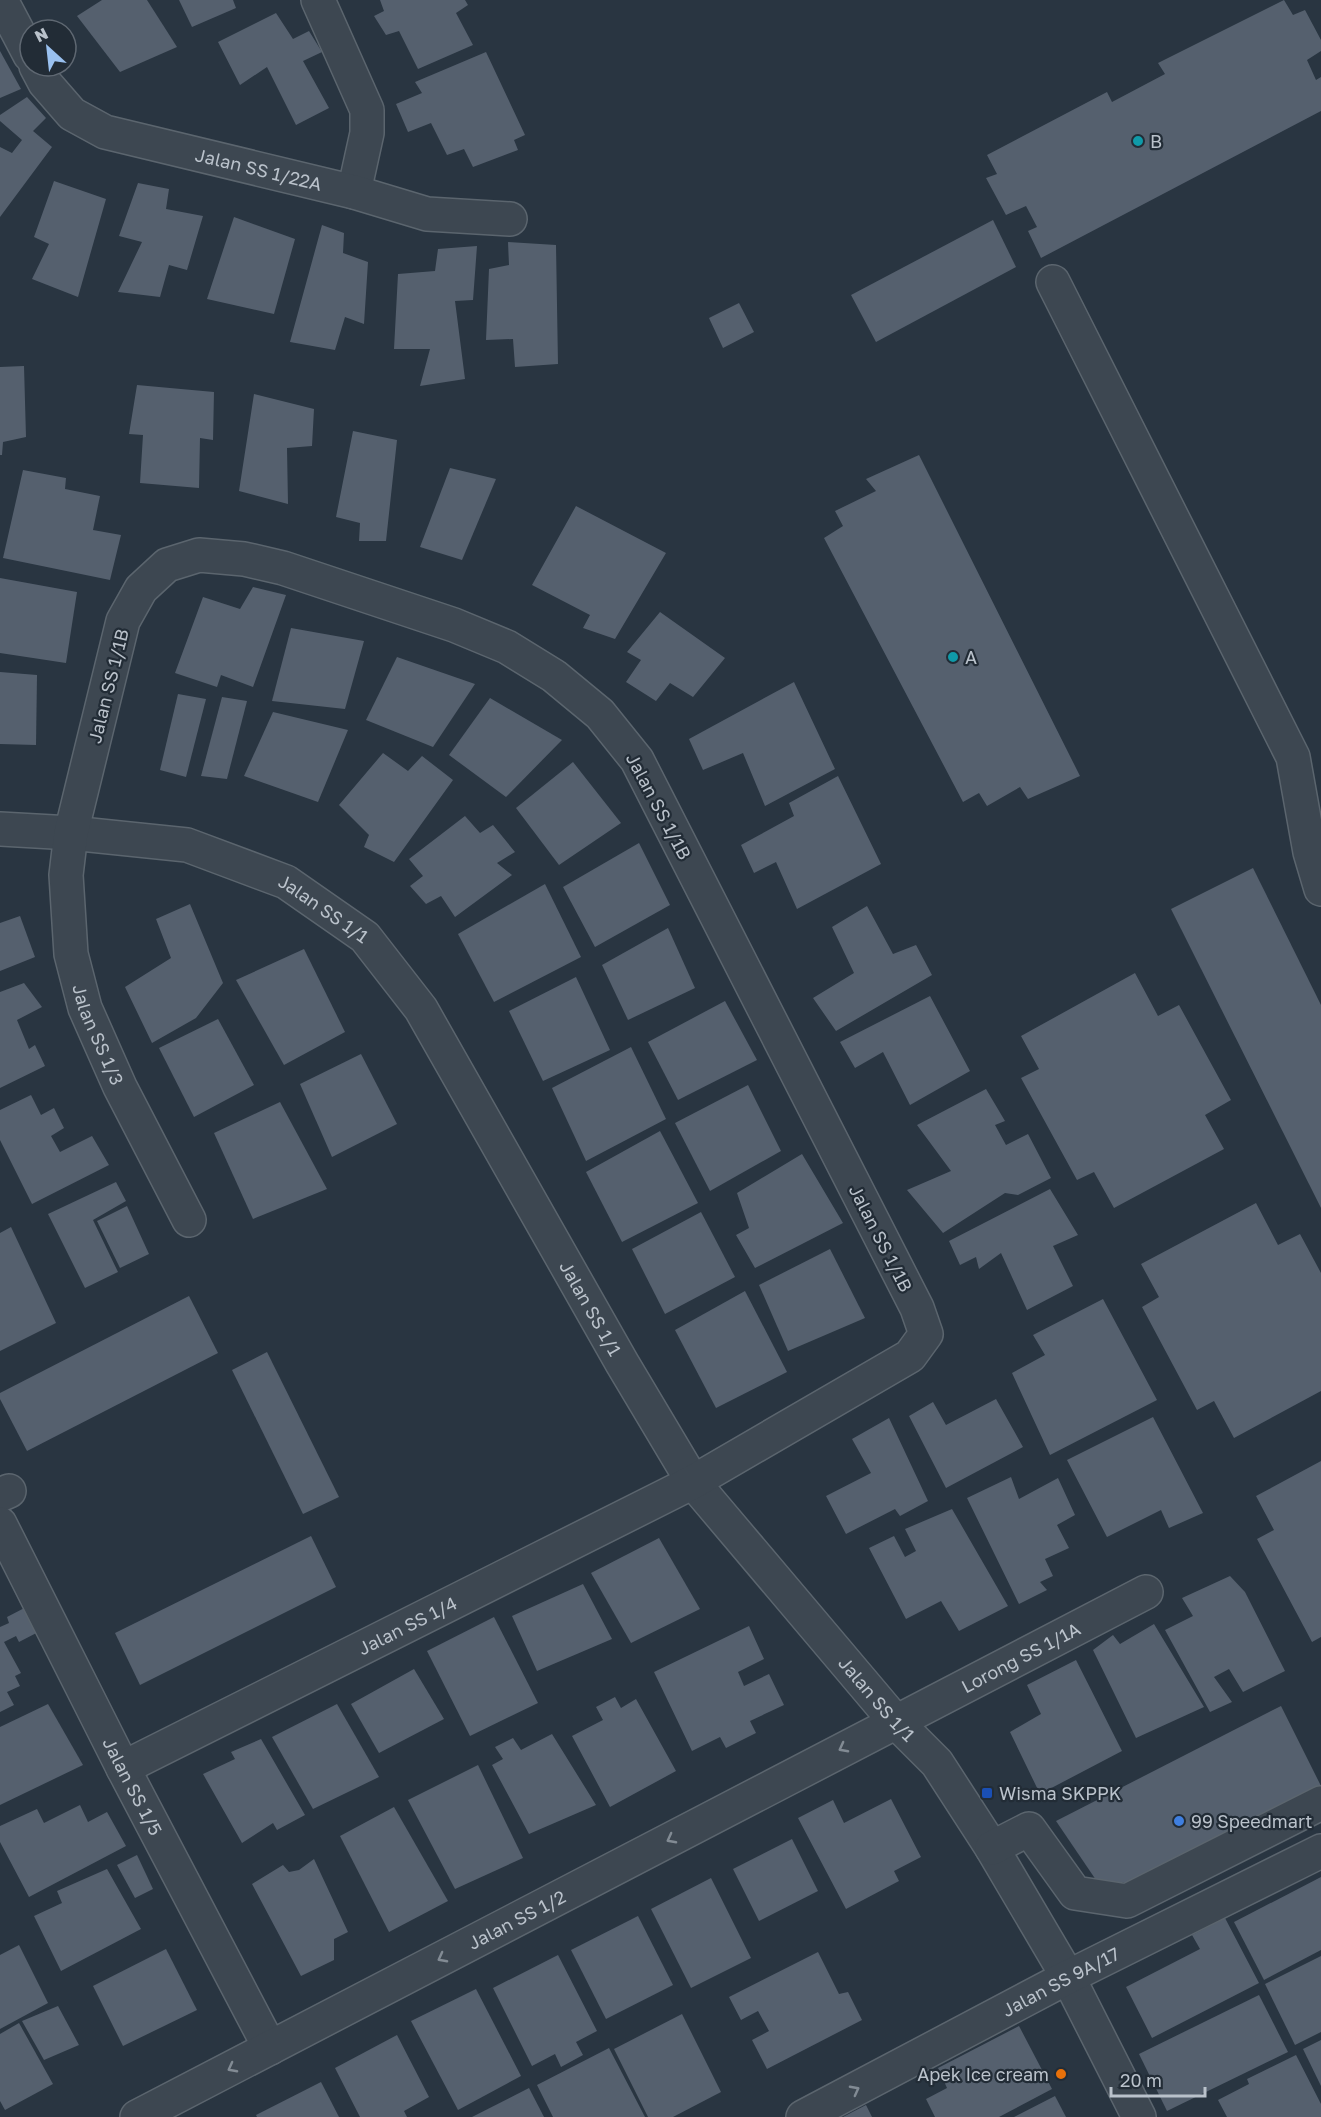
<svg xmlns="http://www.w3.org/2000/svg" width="1321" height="2117" viewBox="0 0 1321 2117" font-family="'Golos Text',sans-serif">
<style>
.building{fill:#55606e}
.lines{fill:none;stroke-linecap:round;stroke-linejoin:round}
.minor-casing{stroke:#5b656e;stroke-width:36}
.minor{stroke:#3d4751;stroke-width:33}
.oneway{stroke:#828b94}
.culture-dot{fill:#0f9aa8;stroke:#222c36;stroke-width:2}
.transit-dot{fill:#1a4fb4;stroke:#222c36;stroke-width:2}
.shop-dot{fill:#3f7fe0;stroke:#222c36;stroke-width:2}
.food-dot{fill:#e8710a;stroke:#222c36;stroke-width:2}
.labels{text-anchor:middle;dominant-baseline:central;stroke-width:4.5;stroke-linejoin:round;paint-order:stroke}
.poi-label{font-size:18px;fill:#bac2cb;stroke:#222c36;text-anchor:start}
.street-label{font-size:18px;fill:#bac2cb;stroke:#222c36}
</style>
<rect width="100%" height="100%" fill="#293541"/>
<g class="building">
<polygon points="102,0 147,0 177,47 120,72 77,16"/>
<polygon points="179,0 233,0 236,8 192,27"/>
<polygon points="380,0 465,0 468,5 456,13 473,45 418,69 399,31 386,35 374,16 384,11"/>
<polygon points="1284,0 1293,15 1305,10 1321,40 1321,51 1307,60 1316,80 1321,77 1321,111 1041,258 1028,231 1037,227 1026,206 1006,215 986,178 997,174 987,155 1107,92 1112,102 1165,74 1158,63"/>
<polygon points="276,13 293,39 309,31 322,52 303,61 329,108 296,125 267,67 240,85 218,42"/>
<polygon points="0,51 21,89 0,98"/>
<polygon points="486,52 525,135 514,140 518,150 473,167 464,149 447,155 431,123 408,132 396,104 422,93 415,82"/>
<polygon points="27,97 46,118 33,131 52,147 0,217 0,147 12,153 22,140 0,121 0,115"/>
<polygon points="54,181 106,199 78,297 32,279 49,244 34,237"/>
<polygon points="138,183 169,189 166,209 203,216 187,270 169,265 160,297 118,292 142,242 119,236"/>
<polygon points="234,217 295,239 274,314 207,299"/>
<polygon points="993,220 1016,267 876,342 851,295"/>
<polygon points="322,225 344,233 343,253 368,262 364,324 345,317 335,350 290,342"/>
<polygon points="508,242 556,245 558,364 515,367 513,339 486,340 489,269 509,265"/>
<polygon points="477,246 473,300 455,301 465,379 420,386 430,349 394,349 398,274 435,271 438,249"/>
<polygon points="739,303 754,332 723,348 709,318"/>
<polygon points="24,366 26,437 3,442 2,455 0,455 0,367"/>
<polygon points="137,385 214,392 213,440 200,438 199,488 140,483 143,435 129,434"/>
<polygon points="254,394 314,409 312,446 287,448 288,504 239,491"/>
<polygon points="353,431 397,440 386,541 359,541 360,523 336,517"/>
<polygon points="919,455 1080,776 1028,799 1020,787 987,806 979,793 963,802 824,538 843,526 835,511 876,491 866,479"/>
<polygon points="450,468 496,479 462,560 420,547"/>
<polygon points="23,470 66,478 65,489 100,496 93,530 121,535 110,580 3,558"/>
<polygon points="576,506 666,553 615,639 583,628 590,615 532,585"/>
<polygon points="0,578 77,592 66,663 0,653"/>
<polygon points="253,587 286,595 253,687 221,675 217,687 175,673 203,597 240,609"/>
<polygon points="660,612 725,658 693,697 670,683 656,701 626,682 641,660 627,652"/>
<polygon points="291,628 364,641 345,709 272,701"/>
<polygon points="397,657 475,684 433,747 366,720"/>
<polygon points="0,672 37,675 36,745 0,744"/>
<polygon points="794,682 835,769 765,806 743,753 703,770 689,739"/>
<polygon points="178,694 206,699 186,777 160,770"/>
<polygon points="222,697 247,701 227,779 201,776"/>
<polygon points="490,698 562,740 506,797 449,755"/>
<polygon points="273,712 348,730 318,802 244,776"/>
<polygon points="383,753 408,771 422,756 453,780 394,862 364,847 369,835 339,805"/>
<polygon points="573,762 621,823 559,865 516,808"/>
<polygon points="838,776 881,864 797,909 776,862 754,873 741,845 794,816 789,803"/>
<polygon points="465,816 480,833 493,825 515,852 497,863 512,875 455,917 441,896 426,904 410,886 423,876 409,859"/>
<polygon points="639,843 670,905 595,947 563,887"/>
<polygon points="1253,868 1321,1005 1321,1208 1171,909"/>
<polygon points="545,884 581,957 494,1002 458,934"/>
<polygon points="190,904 223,983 196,1018 152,1043 125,987 171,958 156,919"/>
<polygon points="867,906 893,954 916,945 932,975 836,1031 813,998 854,973 832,927"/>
<polygon points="20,916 35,957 0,971 0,923"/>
<polygon points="668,928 695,988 628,1020 602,965"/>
<polygon points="304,949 345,1032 284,1065 236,980"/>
<polygon points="1135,973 1158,1016 1179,1005 1231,1100 1205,1115 1224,1149 1114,1208 1094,1172 1077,1180 1021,1078 1039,1069 1021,1036"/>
<polygon points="576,977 610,1050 543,1081 509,1011"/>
<polygon points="24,983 42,1007 17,1020 29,1049 35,1045 45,1066 0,1088 0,992"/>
<polygon points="930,996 970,1071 910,1105 883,1052 855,1068 840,1042"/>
<polygon points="725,1001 757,1060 678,1100 648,1042"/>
<polygon points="218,1019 254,1085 194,1117 159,1048"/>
<polygon points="631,1047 666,1119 586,1161 552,1088"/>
<polygon points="361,1054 397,1124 332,1157 300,1084"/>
<polygon points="748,1085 781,1151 710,1191 675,1123"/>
<polygon points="986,1089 1005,1121 995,1125 1006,1145 1028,1134 1051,1178 1018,1195 1005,1193 943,1233 907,1190 951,1171 917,1125"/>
<polygon points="31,1095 41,1115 54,1108 64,1128 51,1136 60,1152 92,1136 109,1165 32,1204 0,1140 0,1110"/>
<polygon points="280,1102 327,1189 253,1219 214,1133"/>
<polygon points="660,1131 698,1203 622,1242 586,1172"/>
<polygon points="802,1154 843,1223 755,1268 736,1235 749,1228 737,1193"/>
<polygon points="116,1182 126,1201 93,1220 118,1272 85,1288 48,1214"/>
<polygon points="1050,1189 1078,1235 1053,1246 1073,1286 1027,1310 1001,1253 979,1269 976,1257 960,1265 949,1241"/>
<polygon points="1256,1203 1278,1245 1300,1234 1321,1273 1321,1391 1234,1438 1214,1401 1197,1410 1142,1307 1159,1297 1141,1264"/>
<polygon points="127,1206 149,1254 120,1268 97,1221"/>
<polygon points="701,1212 735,1277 665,1314 632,1249"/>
<polygon points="11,1227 56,1323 0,1351 0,1233"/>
<polygon points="830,1249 865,1318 788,1351 759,1285"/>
<polygon points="745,1291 787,1372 716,1408 675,1330"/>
<polygon points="189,1296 218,1353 27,1451 0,1399 0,1393"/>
<polygon points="1103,1299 1157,1400 1050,1455 1012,1373 1045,1355 1033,1335"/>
<polygon points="267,1352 339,1497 303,1514 232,1370"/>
<polygon points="996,1399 1023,1447 946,1488 909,1416 933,1402 946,1425"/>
<polygon points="1153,1417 1203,1513 1169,1528 1161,1510 1107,1537 1067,1460"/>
<polygon points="889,1418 928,1501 900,1516 895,1509 846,1534 826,1496 871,1473 852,1439"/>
<polygon points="1321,1461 1321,1637 1312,1642 1257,1539 1274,1530 1256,1496"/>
<polygon points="1011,1477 1019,1499 1058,1478 1075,1515 1057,1525 1069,1548 1045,1559 1053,1576 1040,1582 1047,1590 1019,1604 967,1498"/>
<polygon points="952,1509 1008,1606 959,1631 941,1601 906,1619 869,1548 894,1536 905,1557 916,1551 905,1529"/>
<polygon points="311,1536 336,1587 140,1685 115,1633"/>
<polygon points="659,1538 700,1609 631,1643 591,1573"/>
<polygon points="1230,1576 1245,1592 1285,1671 1243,1692 1229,1669 1214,1677 1232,1702 1210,1712 1165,1630 1193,1616 1182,1598"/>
<polygon points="583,1584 612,1639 537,1671 512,1616"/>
<polygon points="34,1603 46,1628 19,1642 16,1636 4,1642 21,1673 15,1676 20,1686 7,1692 14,1705 0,1712 0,1627 9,1623 7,1617"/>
<polygon points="494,1617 538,1703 470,1736 427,1651"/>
<polygon points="1154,1624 1204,1707 1136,1738 1093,1650 1113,1635 1120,1644"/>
<polygon points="749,1626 764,1659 738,1672 744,1686 769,1674 784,1705 750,1721 756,1733 726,1748 720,1737 692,1751 654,1672"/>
<polygon points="1076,1660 1122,1751 1040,1794 1010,1732 1041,1714 1027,1685"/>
<polygon points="414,1669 444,1719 379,1753 351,1704"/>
<polygon points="615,1697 621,1708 636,1699 676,1771 610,1807 572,1736 603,1720 596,1707"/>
<polygon points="48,1704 83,1765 0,1805 0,1727"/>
<polygon points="337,1704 379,1777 313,1809 272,1737"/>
<polygon points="1281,1706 1321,1786 1128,1883 1096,1880 1056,1821"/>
<polygon points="552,1734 596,1805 529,1834 492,1765 503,1759 495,1747 513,1738 521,1750"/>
<polygon points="261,1739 305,1815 277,1830 273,1823 242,1843 203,1774 235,1759 231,1752"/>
<polygon points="478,1765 523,1858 455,1889 408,1800"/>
<polygon points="891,1799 921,1857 894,1871 899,1881 846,1909 798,1818 833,1800 844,1823"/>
<polygon points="80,1805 88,1822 107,1812 126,1846 29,1897 0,1842 0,1826 37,1809 44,1823"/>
<polygon points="394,1807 448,1901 389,1932 340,1836"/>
<polygon points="792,1839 818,1891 759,1921 733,1869"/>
<polygon points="137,1855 153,1889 135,1898 117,1865"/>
<polygon points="314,1859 348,1932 334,1939 334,1960 301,1976 252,1884 283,1865 289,1872 299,1870"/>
<polygon points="107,1869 141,1929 61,1971 34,1916 62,1903 57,1891"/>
<polygon points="1321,1877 1321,1950 1264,1980 1234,1922"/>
<polygon points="711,1878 751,1958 691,1988 651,1909"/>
<polygon points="638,1916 673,1985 606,2019 571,1950"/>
<polygon points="1225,1918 1259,1983 1152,2038 1126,1987 1200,1949 1192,1935"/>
<polygon points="19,1945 48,2003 0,2029 0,1955"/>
<polygon points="166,1949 197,2010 123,2046 93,1986"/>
<polygon points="818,1952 839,1994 848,1992 862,2020 767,2069 752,2040 769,2031 758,2011 741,2020 729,1997"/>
<polygon points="558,1955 597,2031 576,2042 583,2055 561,2067 555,2054 532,2066 493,1988"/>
<polygon points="1321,1956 1321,2032 1295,2045 1265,1984"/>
<polygon points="476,1989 521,2076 458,2110 411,2021"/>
<polygon points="1259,1995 1288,2052 1167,2111 1139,2054"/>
<polygon points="58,2006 79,2045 44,2060 22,2021"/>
<polygon points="682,2014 721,2092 673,2117 648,2117 614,2049"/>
<polygon points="19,2023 53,2084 5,2110 0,2101 0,2034"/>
<polygon points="1019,2026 1052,2089 999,2117 935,2117 926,2099 947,2088 938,2068"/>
<polygon points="397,2035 429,2097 404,2111 407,2117 360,2117 335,2068"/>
<polygon points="1321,2040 1321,2086 1303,2049"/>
<polygon points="609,2048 645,2117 553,2117 537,2085"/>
<polygon points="1296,2055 1321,2104 1321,2117 1227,2117 1218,2100 1249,2084 1247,2079"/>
<polygon points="321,2082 339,2117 257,2117 256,2115"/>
<polygon points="529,2088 544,2117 472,2117"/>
<polygon points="1055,2096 1066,2117 1014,2117"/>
<polygon points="866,2105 872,2117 843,2117"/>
</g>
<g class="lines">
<g class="minor-casing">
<g id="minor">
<polyline points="1,0 30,55"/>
<polyline points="318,0 367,110 367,133 354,192"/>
<path id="s1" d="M36 66 45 83 72 114 105 132 354 192 427 214 510 219"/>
<polyline points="1053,282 1293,757 1310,852 1321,889"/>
<path id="s2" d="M0 829 71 833 187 845 286 882 365 937 421 1009 622 1363 693 1482 895 1721 937 1763 992 1848 1068 1977 1139 2117"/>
<polyline points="0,1495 9,1491"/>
<path id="s3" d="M0 1524 123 1768 270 2048"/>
<path id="s4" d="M123 1768 693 1482 910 1356 926 1334 917 1308 637 760 600 714 554 676 507 647 454 625 283 568 244 559 199 555 167 565 141 589 123 621 71 833 66 875 71 954 85 1008 120 1087 189 1220"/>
<polyline points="992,1848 1029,1829 1075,1893 1127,1901 1321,1803"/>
<path id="s5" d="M137 2117 1146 1592"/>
<path id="s6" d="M803 2117 1068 1977 1321 1851"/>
</g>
</g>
<use href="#minor" class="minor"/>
</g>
<defs><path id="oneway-chevron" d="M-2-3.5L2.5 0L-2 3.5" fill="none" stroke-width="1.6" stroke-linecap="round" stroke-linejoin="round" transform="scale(1.5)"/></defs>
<g class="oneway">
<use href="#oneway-chevron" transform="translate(843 1748) rotate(152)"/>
<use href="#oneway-chevron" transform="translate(671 1839) rotate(152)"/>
<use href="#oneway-chevron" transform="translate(442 1958) rotate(152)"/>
<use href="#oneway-chevron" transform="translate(232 2068) rotate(152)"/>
<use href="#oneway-chevron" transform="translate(855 2090) rotate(-28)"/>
</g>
<g class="culture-dot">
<circle cx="1138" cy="141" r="6"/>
<circle cx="953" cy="657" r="6"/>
</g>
<rect class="transit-dot" x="981" y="1787" width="12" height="12" rx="3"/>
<circle class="shop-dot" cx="1179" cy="1821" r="6"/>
<circle class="food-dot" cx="1061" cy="2074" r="6"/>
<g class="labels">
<g class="poi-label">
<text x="1150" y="141">B</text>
<text x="965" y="657">A</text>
<text x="999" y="1793">Wisma SKPPK</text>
<text x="1191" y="1821">99 Speedmart</text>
<text x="1049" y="2074" text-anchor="end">Apek Ice cream</text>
</g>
<g class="street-label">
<text stroke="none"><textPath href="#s1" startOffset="256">Jalan SS 1/22A</textPath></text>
<text transform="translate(108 686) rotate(-76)">Jalan SS 1/1B</text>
<text transform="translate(659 806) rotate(62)">Jalan SS 1/1B</text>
<text stroke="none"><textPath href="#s2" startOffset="339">Jalan SS 1/1</textPath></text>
<text stroke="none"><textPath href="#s4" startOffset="2586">Jalan SS 1/3</textPath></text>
<text transform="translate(881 1238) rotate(63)">Jalan SS 1/1B</text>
<text stroke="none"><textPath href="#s2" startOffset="825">Jalan SS 1/1</textPath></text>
<text stroke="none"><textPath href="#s4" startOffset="318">Jalan SS 1/4</textPath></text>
<text stroke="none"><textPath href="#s5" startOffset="996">Lorong SS 1/1A</textPath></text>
<text stroke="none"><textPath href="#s2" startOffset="1311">Jalan SS 1/1</textPath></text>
<text stroke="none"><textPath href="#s3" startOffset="294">Jalan SS 1/5</textPath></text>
<text stroke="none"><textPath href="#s5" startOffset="428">Jalan SS 1/2</textPath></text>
<text stroke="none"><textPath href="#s6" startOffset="291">Jalan SS 9A/17</textPath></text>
</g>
</g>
<g transform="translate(48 48) rotate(333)"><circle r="28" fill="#222c36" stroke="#5f6872" stroke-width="1.5"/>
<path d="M0-4.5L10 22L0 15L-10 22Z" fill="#9ac1f0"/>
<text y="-9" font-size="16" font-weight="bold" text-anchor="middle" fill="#bac2cb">N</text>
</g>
<path d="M1111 2087v9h94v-9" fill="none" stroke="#bac2cb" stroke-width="3"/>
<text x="1120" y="2087" font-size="18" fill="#bac2cb" stroke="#222c36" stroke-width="4.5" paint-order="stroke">20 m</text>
</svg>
